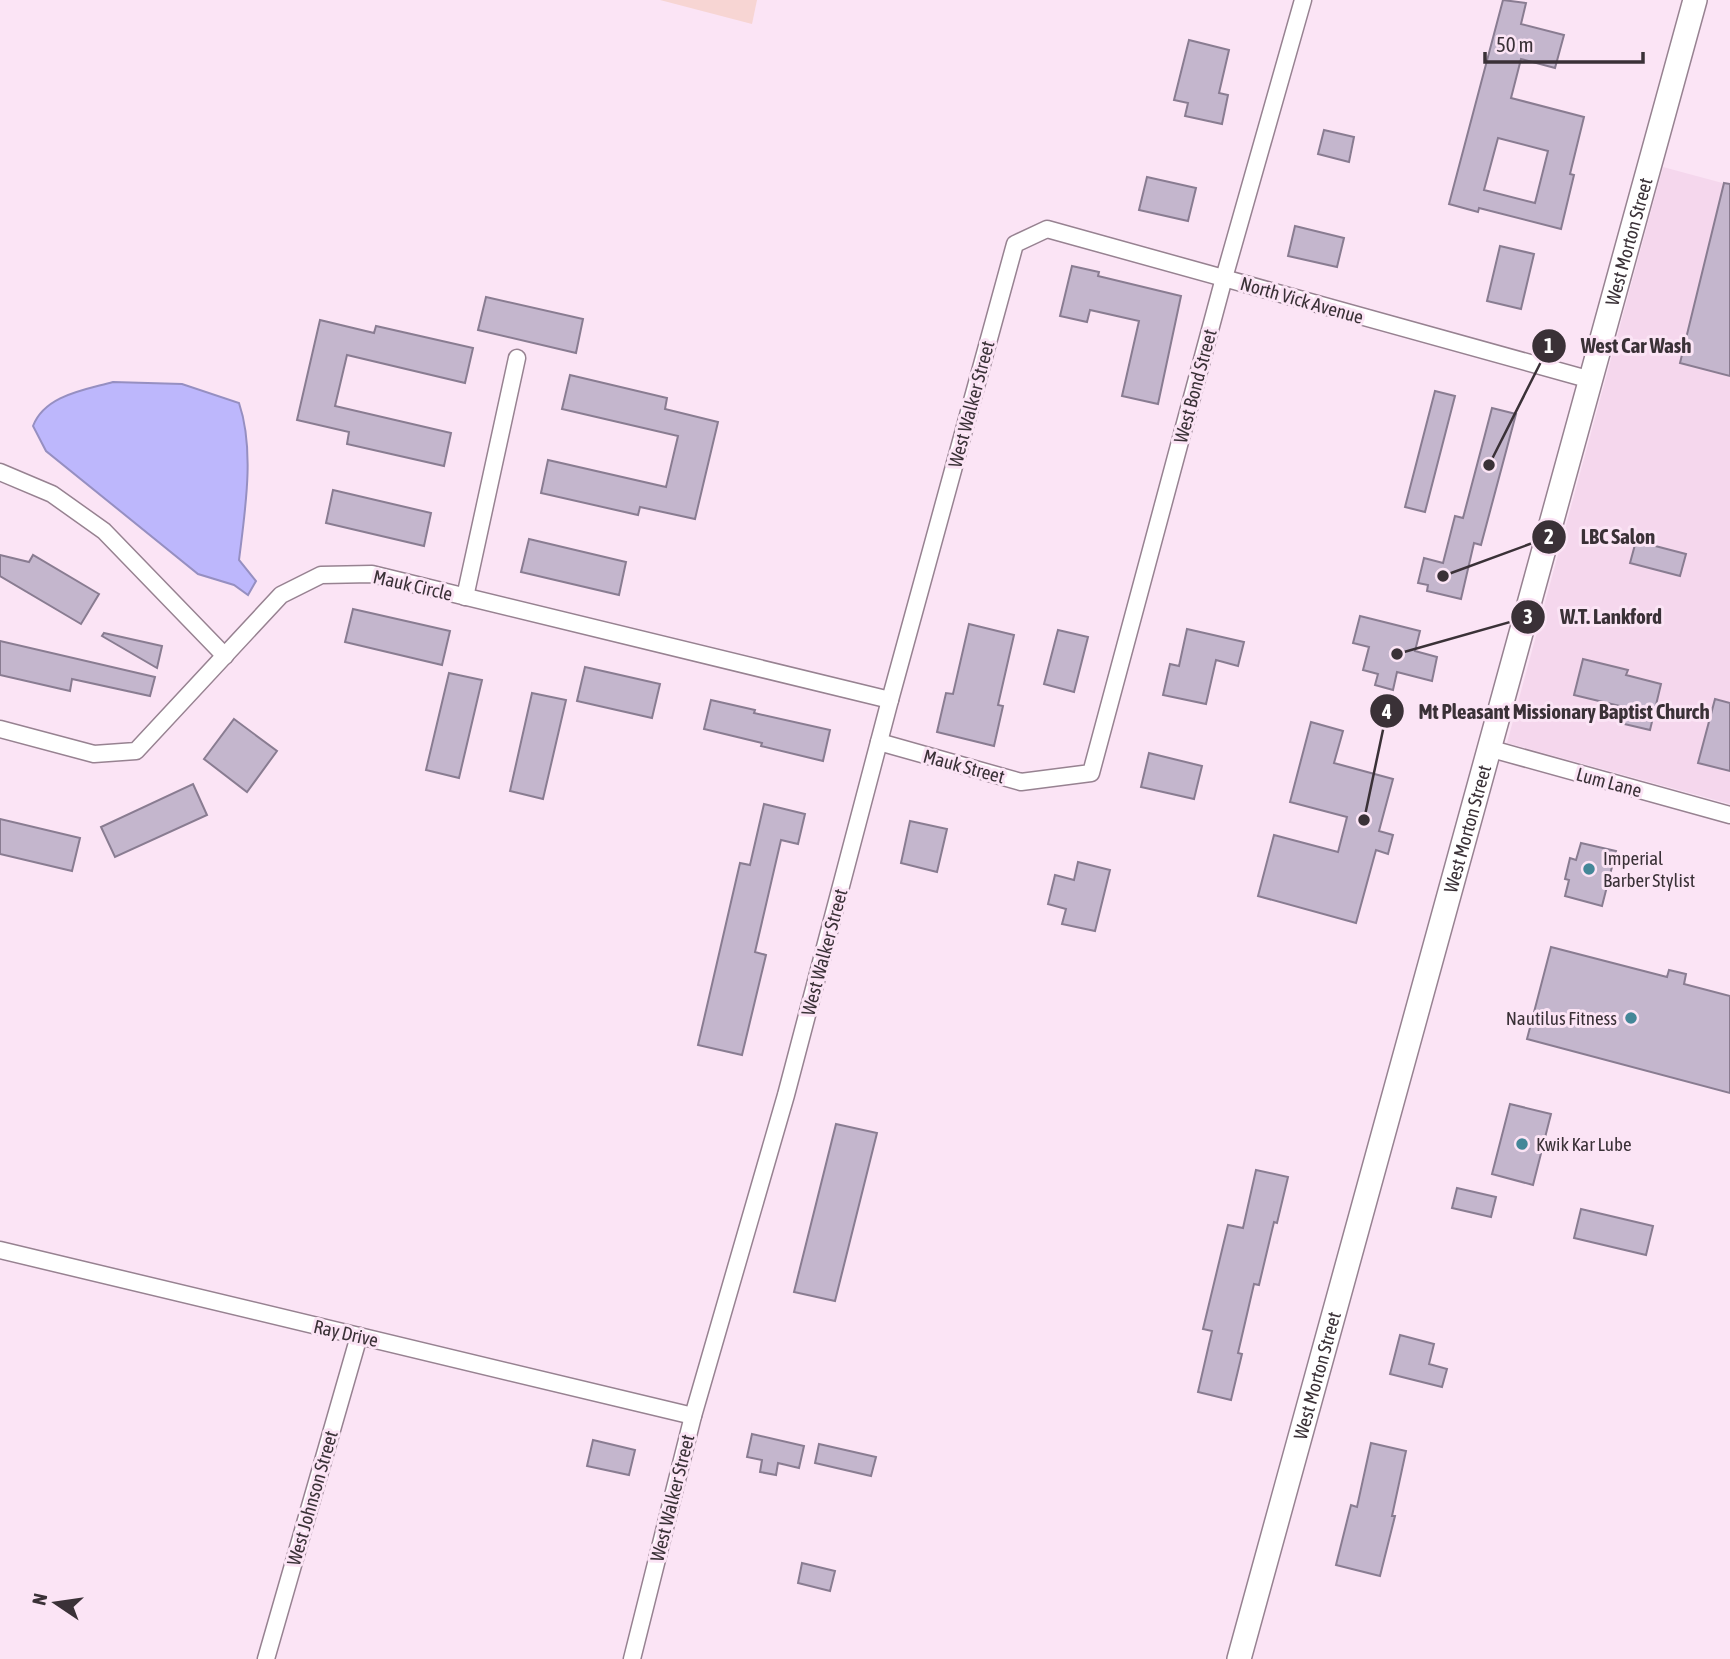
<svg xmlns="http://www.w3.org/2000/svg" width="1730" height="1659" viewBox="0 0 1730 1659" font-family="'Asap Condensed',sans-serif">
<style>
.built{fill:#f5d7ed}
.green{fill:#f7d5d3}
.water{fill:#bdb7fc;stroke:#968fc1;stroke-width:2}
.building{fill:#c4b6cd;stroke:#897c91;stroke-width:2;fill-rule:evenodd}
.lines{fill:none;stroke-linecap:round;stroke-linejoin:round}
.minor-casing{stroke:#978291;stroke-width:19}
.secondary-casing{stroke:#978291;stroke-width:26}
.minor{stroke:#fff;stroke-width:16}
.secondary{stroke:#fff;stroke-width:23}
.poi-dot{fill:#448798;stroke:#fbe4f5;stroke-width:2.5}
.labels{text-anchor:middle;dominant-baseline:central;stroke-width:6;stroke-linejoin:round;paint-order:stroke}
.street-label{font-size:19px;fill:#3a3137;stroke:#fbe4f5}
.poi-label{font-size:19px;fill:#3a3137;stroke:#fbe4f5;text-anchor:start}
.leader{fill:none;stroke:#3a3137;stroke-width:2.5}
.callout-dot{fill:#3a3137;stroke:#fbe4f5;stroke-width:2.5}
.mark-label{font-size:21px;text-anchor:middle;font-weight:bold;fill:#fff}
.callout-label{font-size:21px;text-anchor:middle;font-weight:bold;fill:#3a3137;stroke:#fbe4f5;stroke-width:6;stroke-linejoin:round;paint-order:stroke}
</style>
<rect width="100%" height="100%" fill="#fbe4f5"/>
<polygon class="built" points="1663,167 1730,185 1730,804 1507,743"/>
<polygon class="green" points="660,0 757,0 752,24"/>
<path class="water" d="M113 382 182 384 239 403C255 450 245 511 239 560L256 581 248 595 234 585 198 574 46 451 33 426C45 395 85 390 113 382Z"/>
<g class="building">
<path d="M1503 0 1526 3 1521 24 1564 35 1555 68 1521 59 1511 98 1584 117 1570 174 1574 175 1561 229 1479 208 1478 212 1449 204ZM1498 138 1548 151 1535 203 1484 190Z"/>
<polygon points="1189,40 1229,50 1219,93 1228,95 1222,124 1185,116 1188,103 1174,100"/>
<polygon points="1324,130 1354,137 1349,162 1318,154"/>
<polygon points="1147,177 1196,188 1188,221 1139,210"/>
<polygon points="1724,183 1730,184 1730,376 1680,363"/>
<polygon points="1295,226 1344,238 1337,267 1288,256"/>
<polygon points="1500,246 1534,254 1521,309 1487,301"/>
<polygon points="1072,266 1099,272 1098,276 1181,296 1158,404 1122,396 1139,321 1090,310 1087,322 1060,316"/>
<polygon points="486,297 583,319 576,353 478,330"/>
<polygon points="320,320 374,333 376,326 473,348 465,383 347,355 335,406 451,433 444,466 347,444 349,432 297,420"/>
<polygon points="570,375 667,398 665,409 718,422 695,519 640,507 638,515 541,493 548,460 666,487 678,436 562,409"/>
<polygon points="1435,391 1455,396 1425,512 1405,507"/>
<polygon points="1492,408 1516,414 1481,545 1474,543 1461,599 1427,591 1428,585 1418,583 1424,558 1443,563 1455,516 1463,518"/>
<polygon points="333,490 431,513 424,546 326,523"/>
<polygon points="529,539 626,562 619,595 521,572"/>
<polygon points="1636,541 1686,554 1680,576 1630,563"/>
<polygon points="0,555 29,562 33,555 99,594 81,624 0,576"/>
<polygon points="353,609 450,631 442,665 345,642"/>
<polygon points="1360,616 1420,631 1415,651 1437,657 1432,681 1397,672 1393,690 1375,685 1378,674 1363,670 1369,647 1353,643"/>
<polygon points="969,624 1014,635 998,705 1003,706 994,746 937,732 946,693 953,694"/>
<polygon points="1187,629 1244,642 1238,666 1216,660 1206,704 1163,695 1170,664 1179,666"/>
<polygon points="1058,630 1088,637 1074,692 1044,684"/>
<polygon points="104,633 162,646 157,668 102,636"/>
<polygon points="0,641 155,677 150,696 72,679 70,691 0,675"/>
<polygon points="1583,659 1628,670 1626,675 1661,684 1650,730 1620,723 1624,707 1574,695"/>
<polygon points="585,667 660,684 652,718 577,701"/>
<polygon points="449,673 482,680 459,778 426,770"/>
<polygon points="532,693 566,700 543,799 510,791"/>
<polygon points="1715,699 1730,703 1730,771 1698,763"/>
<polygon points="711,700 755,710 754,713 830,730 823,761 761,746 762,743 704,729"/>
<polygon points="234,719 277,751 247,792 204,759"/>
<polygon points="1311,722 1343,731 1334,763 1393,779 1379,831 1393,835 1388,854 1376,850 1356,923 1258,896 1274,835 1338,852 1347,817 1290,802"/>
<polygon points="1149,753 1202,766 1194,799 1141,787"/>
<polygon points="193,784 207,815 115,857 101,827"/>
<polygon points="764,804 805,814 798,844 781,840 755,952 766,955 742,1055 698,1045 740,863 750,865"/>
<polygon points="0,819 80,838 72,871 0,854"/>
<polygon points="910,821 947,829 937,872 901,863"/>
<polygon points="1581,843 1616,851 1602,906 1565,896 1569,880 1565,879 1570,858 1576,860"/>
<polygon points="1078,862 1110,870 1095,931 1062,924 1066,909 1048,904 1055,875 1074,880"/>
<polygon points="1551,947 1667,977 1669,970 1686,974 1684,984 1730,996 1730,1093 1527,1039"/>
<polygon points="1510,1104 1551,1114 1533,1185 1492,1174"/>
<polygon points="836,1124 877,1133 835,1301 794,1292"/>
<polygon points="1256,1170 1288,1177 1277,1223 1274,1222 1259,1285 1254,1284 1238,1353 1242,1354 1231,1400 1198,1392 1212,1331 1203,1329 1228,1225 1243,1228"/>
<polygon points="1457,1188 1496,1197 1491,1217 1452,1208"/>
<polygon points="1581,1209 1653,1226 1646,1255 1574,1238"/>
<polygon points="1400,1335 1434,1344 1429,1364 1447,1369 1442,1387 1390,1374"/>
<polygon points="752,1434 804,1446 799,1468 778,1463 776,1475 760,1472 762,1460 747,1457"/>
<polygon points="593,1440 635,1450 629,1475 587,1466"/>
<polygon points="1371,1443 1406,1451 1392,1516 1395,1516 1380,1576 1336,1565 1351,1505 1357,1507"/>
<polygon points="819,1444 876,1457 871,1476 815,1463"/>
<polygon points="802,1563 835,1571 830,1591 798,1583"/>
</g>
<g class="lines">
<g class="minor-casing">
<g id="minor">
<polyline points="0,472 52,494 104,531 225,656"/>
<polyline points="465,597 517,358"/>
<polyline points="0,729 94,754 136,751 281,595 321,575 372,574 890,700"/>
<polyline points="879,742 1021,782 1091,773 1224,278 1303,0"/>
<polyline points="1488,748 1730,815"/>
<polyline points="0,1250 693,1416"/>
<polyline points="266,1659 359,1336"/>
<polyline points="632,1659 693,1416 786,1095 890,700 1015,244 1047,229 1591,380"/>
</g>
</g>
<g class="secondary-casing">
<g id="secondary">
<path id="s1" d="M1239 1659 1695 0"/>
</g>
</g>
<use href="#minor" class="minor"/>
<use href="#secondary" class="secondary"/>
</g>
<g class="poi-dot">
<circle cx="1589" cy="869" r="7"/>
<circle cx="1631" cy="1018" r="7"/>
<circle cx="1522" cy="1144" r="7"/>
</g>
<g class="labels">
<g class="street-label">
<text stroke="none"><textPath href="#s1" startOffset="1470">West Morton Street</textPath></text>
<text transform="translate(1302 300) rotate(16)">North Vick Avenue</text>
<text transform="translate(1195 386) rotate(-75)">West Bond Street</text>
<text transform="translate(971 404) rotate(-75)">West Walker Street</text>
<text transform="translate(413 585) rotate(13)">Mauk Circle</text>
<text transform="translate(964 766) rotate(15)">Mauk Street</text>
<text transform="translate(1609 782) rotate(15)">Lum Lane</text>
<text stroke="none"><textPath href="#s1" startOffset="861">West Morton Street</textPath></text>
<text transform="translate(824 952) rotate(-75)">West Walker Street</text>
<text transform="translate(346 1333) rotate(13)">Ray Drive</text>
<text stroke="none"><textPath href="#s1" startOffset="294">West Morton Street</textPath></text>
<text transform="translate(312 1498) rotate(-74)">West Johnson Street</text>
<text transform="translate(672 1498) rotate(-76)">West Walker Street</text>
</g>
<g class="poi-label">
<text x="1603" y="858">Imperial<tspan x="1603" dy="22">Barber Stylist</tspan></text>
<text x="1617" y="1018" text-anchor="end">Nautilus Fitness</text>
<text x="1536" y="1144">Kwik Kar Lube</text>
</g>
</g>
<path class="leader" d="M1489 465L1549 346M1443 576L1549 537M1397 654L1528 617M1364 820L1387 711"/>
<g class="callout-dot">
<circle cx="1489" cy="465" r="7"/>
<circle cx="1443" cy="576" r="7"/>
<circle cx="1397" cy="654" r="7"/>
<circle cx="1364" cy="820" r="7"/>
<circle cx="1549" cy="346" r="18"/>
<circle cx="1549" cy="537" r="18"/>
<circle cx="1528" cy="617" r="18"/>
<circle cx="1387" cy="711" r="18"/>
</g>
<g class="mark-label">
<text x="1549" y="353">1</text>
<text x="1549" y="544">2</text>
<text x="1528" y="624">3</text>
<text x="1387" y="719">4</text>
</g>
<g class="callout-label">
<text x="1636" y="353">West Car Wash</text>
<text x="1618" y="544">LBC Salon</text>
<text x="1611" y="624">W.T. Lankford</text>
<text x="1564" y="719">Mt Pleasant Missionary Baptist Church</text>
</g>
<g transform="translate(56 1603) rotate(283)" stroke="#fbe4f5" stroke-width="5" paint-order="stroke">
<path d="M0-5L12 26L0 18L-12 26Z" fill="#3a3137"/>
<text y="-10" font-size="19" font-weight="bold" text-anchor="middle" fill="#3a3137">N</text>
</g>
<path d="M1485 52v10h158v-10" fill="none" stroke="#3a3137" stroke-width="3.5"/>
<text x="1496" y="52" font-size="21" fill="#3a3137" stroke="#fbe4f5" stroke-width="5" paint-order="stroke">50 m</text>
</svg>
